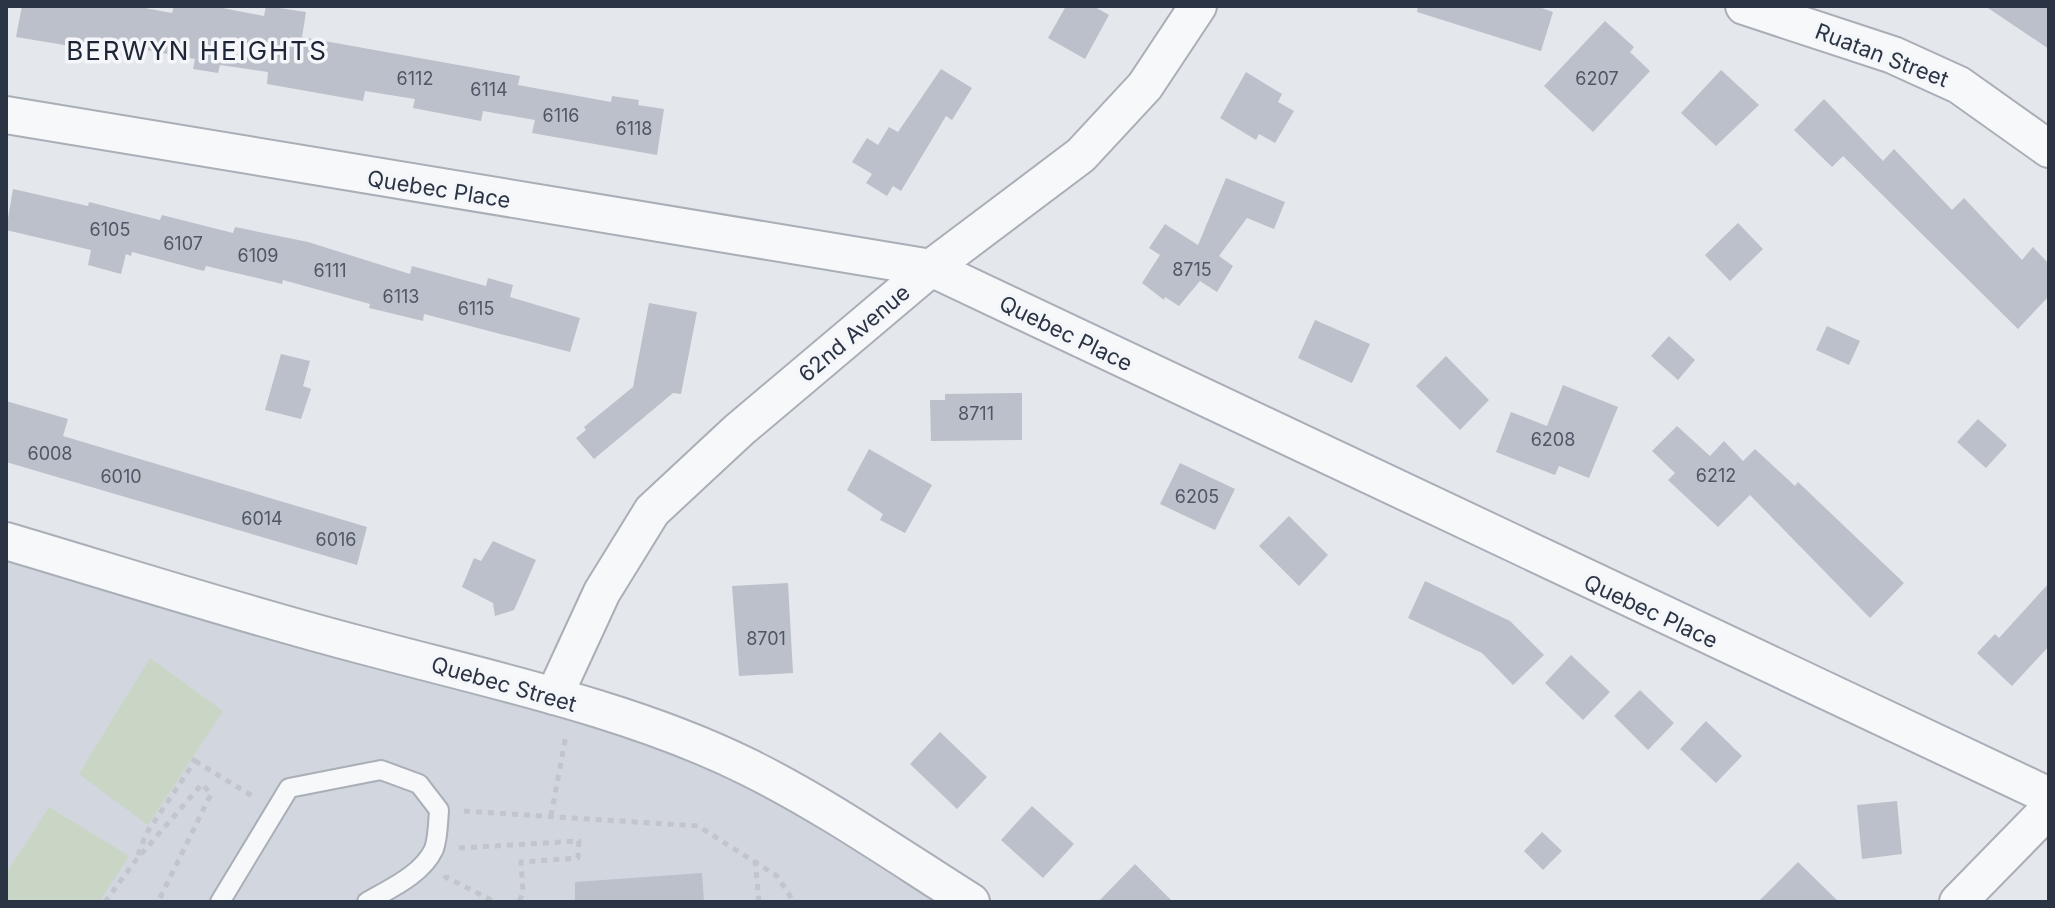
<svg xmlns="http://www.w3.org/2000/svg" width="2055" height="908" viewBox="0 0 2055 908" font-family="Inter,sans-serif">
<style>
.built{fill:#d2d6de}
.green{fill:#c9d6c5}
.building{fill:#bbc0ca}
.lines{fill:none;stroke-linecap:round;stroke-linejoin:round}
.lane-casing{stroke:#a9aeb7;stroke-width:22}
.street-casing{stroke:#a9aeb7;stroke-width:40}
.path{stroke:#c2c5cb;stroke-width:5;stroke-dasharray:6 6;stroke-linecap:butt}
.lane{stroke:#f7f8fa;stroke-width:18}
.street{stroke:#f7f8fa;stroke-width:36}
.labels{text-anchor:middle;dominant-baseline:central;stroke-width:7;stroke-linejoin:round;paint-order:stroke}
.number-label{font-size:18px;fill:#4f5766}
.street-label{font-size:22px;fill:#2b3445;stroke:#f4f6f9}
.quarter-label{font-size:26px;letter-spacing:2px;fill:#1d2536;stroke:#f4f6f9}
</style>
<rect width="100%" height="100%" fill="#e4e7ec"/>
<polygon class="built" points="6,541 677,738 971,902 6,902"/>
<g class="green">
<polygon points="150,658 223,711 148,825 79,774"/>
<polygon points="49,807 129,856 99,902 6,902 6,874"/>
</g>
<g class="building">
<polygon points="22,6 134,6 172,13 174,6 212,6 264,16 266,6 306,12 302,37 520,76 518,85 611,102 612,96 639,100 638,105 664,109 657,155 532,133 535,120 483,111 481,121 413,108 415,99 365,91 363,101 267,84 268,72 220,65 218,73 193,69 195,59 141,49 115,44 113,53 16,37"/>
<polygon points="1066,6 1093,6 1109,15 1085,59 1048,38"/>
<polygon points="1418,6 1536,6 1553,12 1541,51 1417,12"/>
<polygon points="1985,6 2049,6 2049,49"/>
<polygon points="1605,21 1634,47 1630,52 1650,71 1593,132 1544,86"/>
<polygon points="941,69 972,88 952,120 946,116 901,191 893,186 887,196 866,183 872,174 852,162 867,138 878,145 889,127 898,132"/>
<polygon points="1721,70 1759,105 1716,146 1681,113"/>
<polygon points="1246,72 1282,94 1278,102 1294,111 1275,143 1259,134 1256,140 1220,118"/>
<polygon points="1824,99 1883,161 1894,149 1952,210 1964,198 2022,260 2033,247 2049,264 2049,296 2018,329 1843,156 1832,167 1794,130"/>
<polygon points="1226,178 1285,202 1274,229 1247,218 1219,256 1233,266 1217,292 1200,281 1179,306 1165,297 1164,300 1142,283 1160,255 1149,248 1165,224 1198,245"/>
<polygon points="13,189 88,206 89,202 160,220 162,215 233,233 235,227 308,242 410,274 412,266 486,286 488,278 513,285 510,297 580,318 570,352 424,314 423,321 386,312 369,308 370,304 283,280 282,284 206,266 204,271 132,252 131,256 126,254 121,274 88,265 91,250 6,230"/>
<polygon points="1738,223 1763,249 1730,281 1705,255"/>
<polygon points="649,303 697,312 681,394 673,393 594,459 576,438 586,430 584,427 633,387"/>
<polygon points="1315,320 1370,344 1352,383 1298,358"/>
<polygon points="1827,326 1860,341 1849,365 1816,350"/>
<polygon points="1669,336 1695,360 1678,380 1651,356"/>
<polygon points="281,354 310,361 303,386 311,389 301,419 265,410"/>
<polygon points="1446,356 1489,400 1460,430 1416,386"/>
<polygon points="1563,385 1618,407 1589,478 1559,466 1555,475 1496,452 1511,412 1547,426"/>
<polygon points="1022,393 1022,440 931,441 930,400 945,400 945,394"/>
<polygon points="6,401 68,419 63,436 367,527 357,565 6,462"/>
<polygon points="1978,419 2007,445 1986,468 1957,442"/>
<polygon points="1677,426 1710,456 1724,441 1743,461 1755,449 1795,486 1798,482 1904,583 1870,618 1750,495 1718,527 1668,480 1675,473 1652,451"/>
<polygon points="869,449 932,485 905,533 880,520 883,514 847,490"/>
<polygon points="1180,463 1235,489 1215,530 1160,504"/>
<polygon points="1289,516 1328,555 1299,586 1259,546"/>
<polygon points="493,541 536,560 514,610 495,616 493,603 462,587 474,558 481,561"/>
<polygon points="1425,581 1510,621 1544,655 1513,685 1482,653 1408,618"/>
<polygon points="788,583 793,673 739,676 732,586"/>
<polygon points="2049,583 2049,646 2012,686 1977,653 1995,634 1999,638"/>
<polygon points="1571,655 1610,692 1583,720 1545,683"/>
<polygon points="1640,690 1674,723 1648,750 1614,716"/>
<polygon points="1706,721 1742,756 1716,783 1680,749"/>
<polygon points="940,732 987,777 957,809 910,764"/>
<polygon points="1897,801 1902,854 1862,859 1857,805"/>
<polygon points="1032,806 1074,844 1043,878 1001,840"/>
<polygon points="1542,832 1562,851 1543,870 1524,851"/>
<polygon points="1798,862 1839,902 1758,902"/>
<polygon points="1135,864 1173,902 1098,902"/>
<polygon points="702,873 704,902 575,902 575,882"/>
</g>
<g class="lines">
<g class="lane-casing">
<path id="lane" d="M220 902 289 788 381 770 419 784 439 810C438 822 438 838 434 849 422 875 389 889 367 902"/>
</g>
<g class="street-casing">
<g id="street">
<polyline points="1744,6 1893,55 1959,85 2049,149"/>
<polyline points="6,115 931,268 2049,796"/>
<path d="M6 541C124 576 242 614 361 645 487 679 631 709 748 767 825 805 898 856 971 902"/>
<polyline points="554,696 602,592 652,511 739,430 931,268 1081,155 1145,86 1198,6"/>
<polyline points="1958,902 2049,809"/>
</g>
</g>
<g class="path">
<polyline points="195,761 254,797"/>
<polyline points="464,811 698,826 777,876 794,902"/>
<polyline points="551,816 566,735"/>
<polyline points="459,848 579,841 578,858 521,862 523,892 519,902"/>
<polyline points="138,855 146,834 195,761 191,759"/>
<polyline points="755,860 759,902"/>
<polyline points="444,879 446,877 495,902"/>
<polyline points="105,902 136,860 202,784 211,794 158,902"/>
</g>
<use href="#lane" class="lane"/>
<use href="#street" class="street"/>
</g>
<g class="labels">
<g class="number-label">
<text x="415" y="78">6112</text>
<text x="1597" y="78">6207</text>
<text x="489" y="89">6114</text>
<text x="561" y="115">6116</text>
<text x="634" y="128">6118</text>
<text x="110" y="229">6105</text>
<text x="183" y="243">6107</text>
<text x="258" y="255">6109</text>
<text x="1192" y="269">8715</text>
<text x="330" y="270">6111</text>
<text x="401" y="296">6113</text>
<text x="476" y="308">6115</text>
<text x="976" y="413">8711</text>
<text x="1553" y="439">6208</text>
<text x="50" y="453">6008</text>
<text x="1716" y="475">6212</text>
<text x="121" y="476">6010</text>
<text x="1197" y="496">6205</text>
<text x="262" y="518">6014</text>
<text x="336" y="539">6016</text>
<text x="766" y="638">8701</text>
</g>
<g class="street-label">
<text transform="translate(1882 55) rotate(21)">Ruatan Street</text>
<text transform="translate(439 189) rotate(9)">Quebec Place</text>
<text transform="translate(854 333) rotate(-40)">62nd Avenue</text>
<text transform="translate(1066 333) rotate(26)">Quebec Place</text>
<text transform="translate(1651 611) rotate(25)">Quebec Place</text>
<text transform="translate(504 684) rotate(16)">Quebec Street</text>
</g>
<g class="quarter-label">
<text x="197" y="50">BERWYN HEIGHTS</text>
</g>
</g>
<rect width="2055" height="908" fill="none" stroke="#2b3445" stroke-width="16"/>
</svg>
